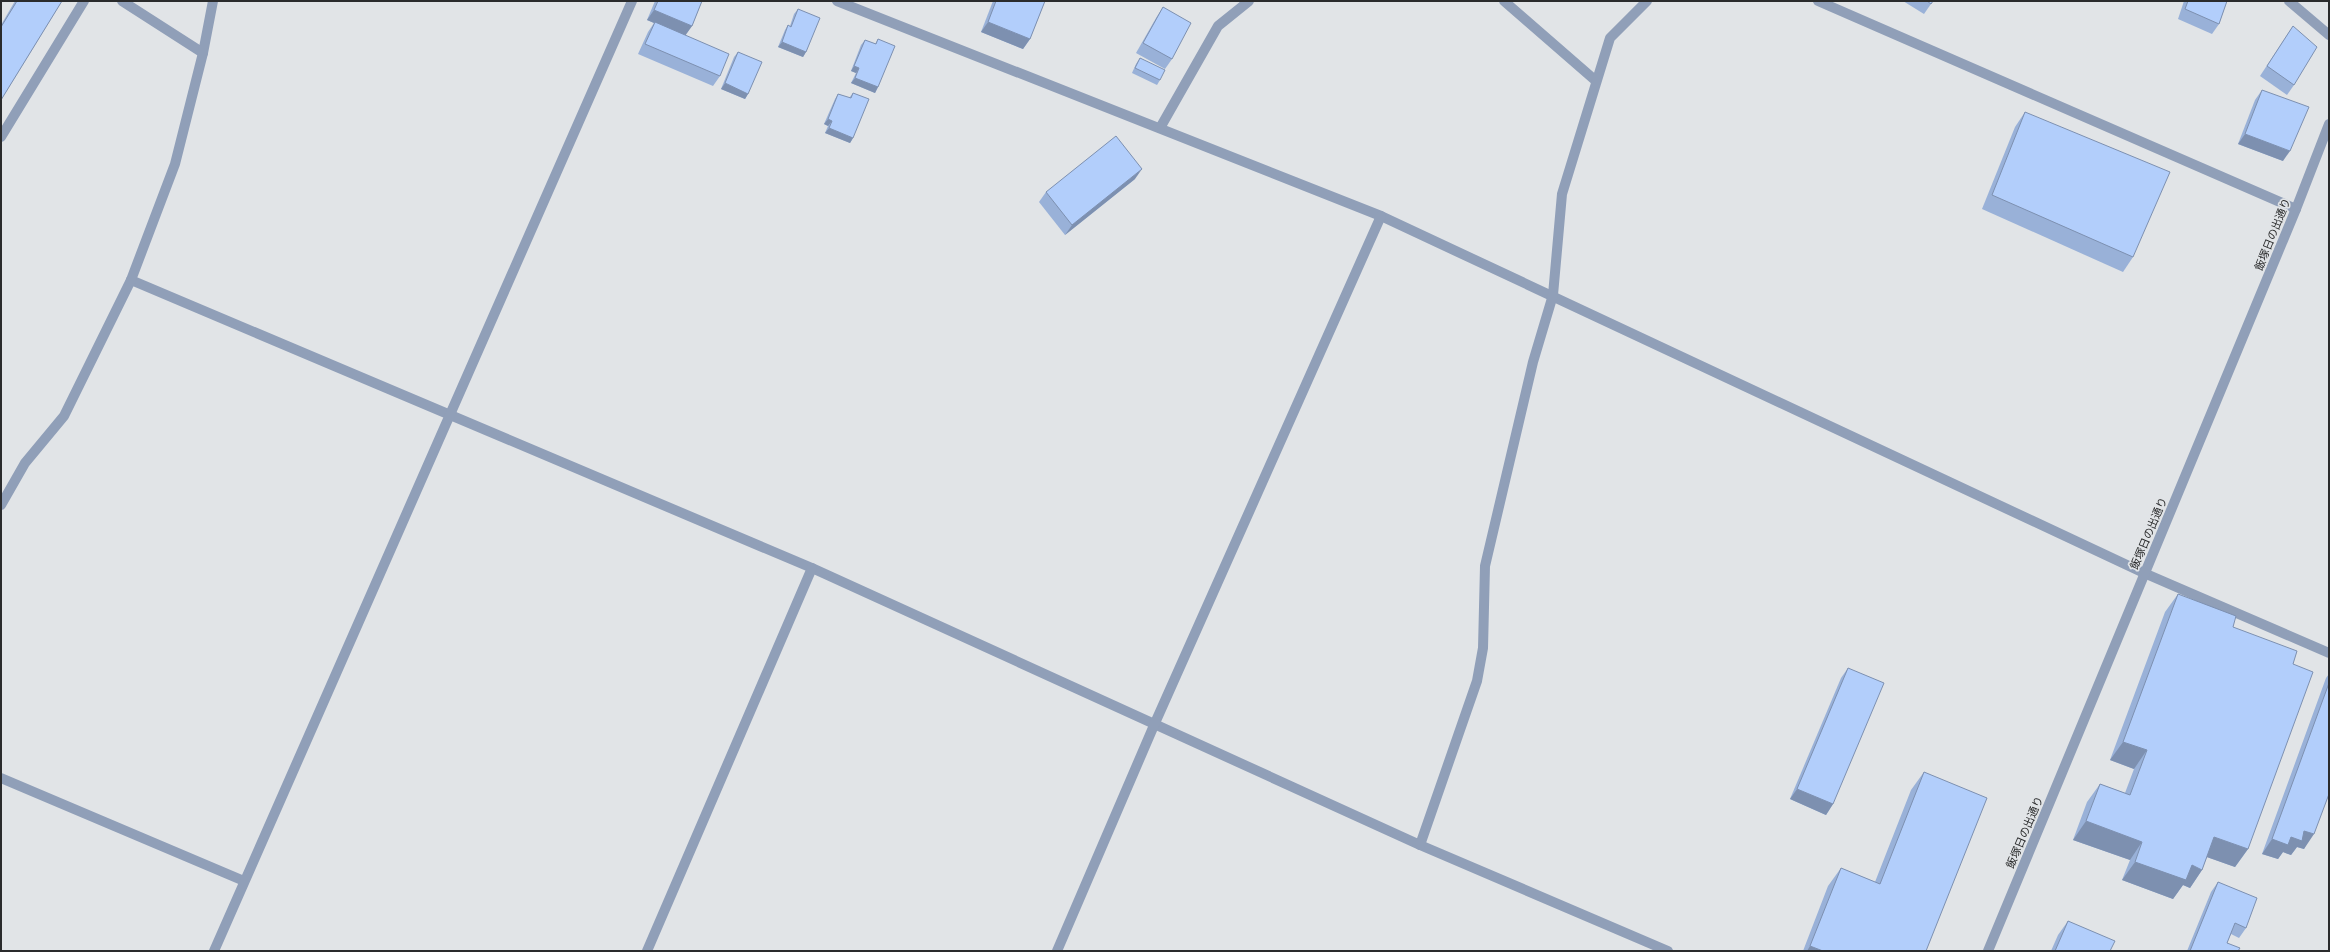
<svg xmlns="http://www.w3.org/2000/svg" width="2330" height="952" viewBox="0 0 2330 952" font-family="'Noto Sans','Noto Sans JP',sans-serif">
<style>
.lines{fill:none;stroke-linecap:round;stroke-linejoin:round}
.minor{stroke:#909fb8;stroke-width:10}
.wall{fill:#99b1d8}
.shaded-wall{fill:#7d90b0}
.building{fill:#b2cefb;stroke:#7d90b0}
.labels{text-anchor:middle;dominant-baseline:central;stroke-width:3.5;stroke-linejoin:round;paint-order:stroke}
.street-label{font-size:11px;fill:#2a2b2c;stroke:#e1e4e7}
</style>
<rect width="100%" height="100%" fill="#e1e4e7"/>
<g class="lines">
<g class="minor">
<polyline points="122,1 203,53"/>
<polyline points="837,1 1381,216 2144,573 2329,653"/>
<polyline points="1504,1 1596,81"/>
<polyline points="1818,1 2296,209"/>
<polyline points="2289,1 2329,35"/>
<polyline points="1160,128 1218,26 1249,1"/>
<polyline points="1,137 84,1"/>
<polyline points="131,280 812,568 1420,845 1668,951"/>
<polyline points="1,505 25,463 64,416 131,280 175,164 203,53 213,1"/>
<polyline points="1,778 244,881"/>
<polyline points="1420,845 1477,681 1483,648 1485,566 1533,362 1553,295 1562,194 1610,38 1647,1"/>
<polyline points="214,951 632,1"/>
<polyline points="647,951 812,568"/>
<polyline points="1057,951 1155,723 1381,216"/>
<polyline points="1988,951 2296,209 2329,124"/>
</g>
</g>
<g class="wall">
<polygon points="15,1 62,1 1,100 1,25"/>
<polygon points="655,1 702,1 692,26 685,35 720,76 713,86 638,54 648,32 654,23 647,20"/>
<polygon points="993,1 1045,1 1030,39 1023,49 981,32"/>
<polygon points="1903,1 1933,1 1924,14"/>
<polygon points="2184,1 2227,1 2219,24 2212,34 2178,19"/>
<polygon points="1163,7 1172,59 1165,69 1136,53 1156,18"/>
<polygon points="798,9 806,52 803,57 778,47 785,30 788,25 790,26 794,14"/>
<polygon points="2293,26 2294,85 2287,95 2260,76"/>
<polygon points="878,39 878,87 875,93 851,83 856,73 851,71 861,45 865,40 875,44"/>
<polygon points="738,52 748,94 745,99 721,89 734,57"/>
<polygon points="1140,58 1160,80 1157,85 1132,73 1136,64"/>
<polygon points="2262,90 2283,161 2238,144 2255,100"/>
<polygon points="853,93 853,138 850,143 825,133 828,126 824,124 835,99 838,94 849,98"/>
<polygon points="2025,112 2133,257 2123,272 1982,209 2015,127"/>
<polygon points="1135,179 1065,235 1039,202 1046,192"/>
<polygon points="2178,594 2233,627 2293,664 2248,849 2235,867 2207,857 2202,870 2190,888 2183,885 2173,899 2122,880 2130,860 2073,840 2087,802 2100,784 2125,793 2134,769 2110,760 2165,612"/>
<polygon points="1848,668 1833,804 1826,815 1790,799 1841,678"/>
<polygon points="2329,674 2329,794 2304,849 2297,847 2291,855 2283,852 2278,859 2262,854 2326,678"/>
<polygon points="1924,772 1926,951 1803,951 1828,886 1841,868 1875,882 1911,790"/>
<polygon points="2218,882 2246,928 2239,938 2231,934 2227,943 2238,951 2187,951 2211,892"/>
<polygon points="2068,921 2110,951 2051,951 2058,935"/>
</g>
<g class="shaded-wall">
<polygon points="654,10 692,26 685,36 647,20"/>
<polygon points="988,22 1030,39 1023,49 981,32"/>
<polygon points="782,42 806,52 803,57 778,47"/>
<polygon points="854,66 859,68 856,73 851,71"/>
<polygon points="855,78 878,87 875,93 851,83"/>
<polygon points="725,83 748,94 745,99 721,89"/>
<polygon points="828,119 832,121 828,126 824,124"/>
<polygon points="829,128 853,138 850,143 825,133"/>
<polygon points="2245,134 2290,151 2283,161 2238,144"/>
<polygon points="1142,169 1135,179 1065,235 1072,225"/>
<polygon points="2123,742 2147,750 2134,769 2110,760"/>
<polygon points="1797,789 1833,804 1826,815 1790,799"/>
<polygon points="2086,821 2142,842 2130,860 2073,840"/>
<polygon points="2304,831 2314,834 2304,849 2297,847 2291,855 2283,852 2278,859 2262,854 2272,839 2291,837"/>
<polygon points="2214,837 2248,849 2235,867 2201,855"/>
<polygon points="2135,862 2192,865 2202,870 2190,888 2183,885 2173,899 2122,880"/>
<polygon points="1810,946 1823,951 1807,951"/>
</g>
<g class="building">
<polygon points="17,1 62,1 1,100 1,27"/>
<polygon points="658,1 702,1 692,26 654,10"/>
<polygon points="996,1 1045,1 1030,39 988,22"/>
<polygon points="1927,1 1933,1 1931,4"/>
<polygon points="2188,1 2227,1 2219,24 2185,9"/>
<polygon points="1163,7 1191,23 1172,59 1143,43"/>
<polygon points="798,9 820,18 806,52 782,42 788,25 791,27"/>
<polygon points="655,22 729,54 720,76 645,44"/>
<polygon points="2293,26 2317,47 2294,85 2267,66"/>
<polygon points="878,39 895,46 878,87 855,78 859,68 854,66 865,40 876,44"/>
<polygon points="738,52 762,62 748,94 725,83"/>
<polygon points="1140,58 1165,70 1160,80 1135,68"/>
<polygon points="2262,90 2309,107 2290,151 2245,134"/>
<polygon points="853,93 869,99 853,138 829,128 832,121 828,119 838,94 851,98"/>
<polygon points="2025,112 2170,172 2133,257 1992,195"/>
<polygon points="1116,136 1142,169 1072,225 1046,192"/>
<polygon points="2178,594 2236,616 2233,627 2297,651 2293,664 2313,672 2248,849 2214,837 2202,870 2192,865 2186,880 2135,862 2142,842 2086,821 2100,784 2130,795 2147,750 2123,742"/>
<polygon points="1848,668 1884,683 1833,804 1797,789"/>
<polygon points="2329,683 2329,794 2314,834 2304,831 2302,841 2291,837 2288,845 2272,839"/>
<polygon points="1924,772 1987,798 1926,951 1823,951 1810,946 1841,868 1880,884"/>
<polygon points="2218,882 2257,898 2246,928 2235,923 2227,943 2240,948 2238,951 2190,951"/>
<polygon points="2068,921 2115,941 2110,951 2055,951"/>
</g>
<g class="labels">
<g class="street-label">
<text transform="translate(2272 234) rotate(-68)">飯塚日の出通り</text>
<text transform="translate(2148 533) rotate(-67)">飯塚日の出通り</text>
<text transform="translate(2024 832) rotate(-67)">飯塚日の出通り</text>
</g>
</g>
<rect width="2330" height="952" fill="none" stroke="#2a2b2c" stroke-width="4"/>
</svg>
